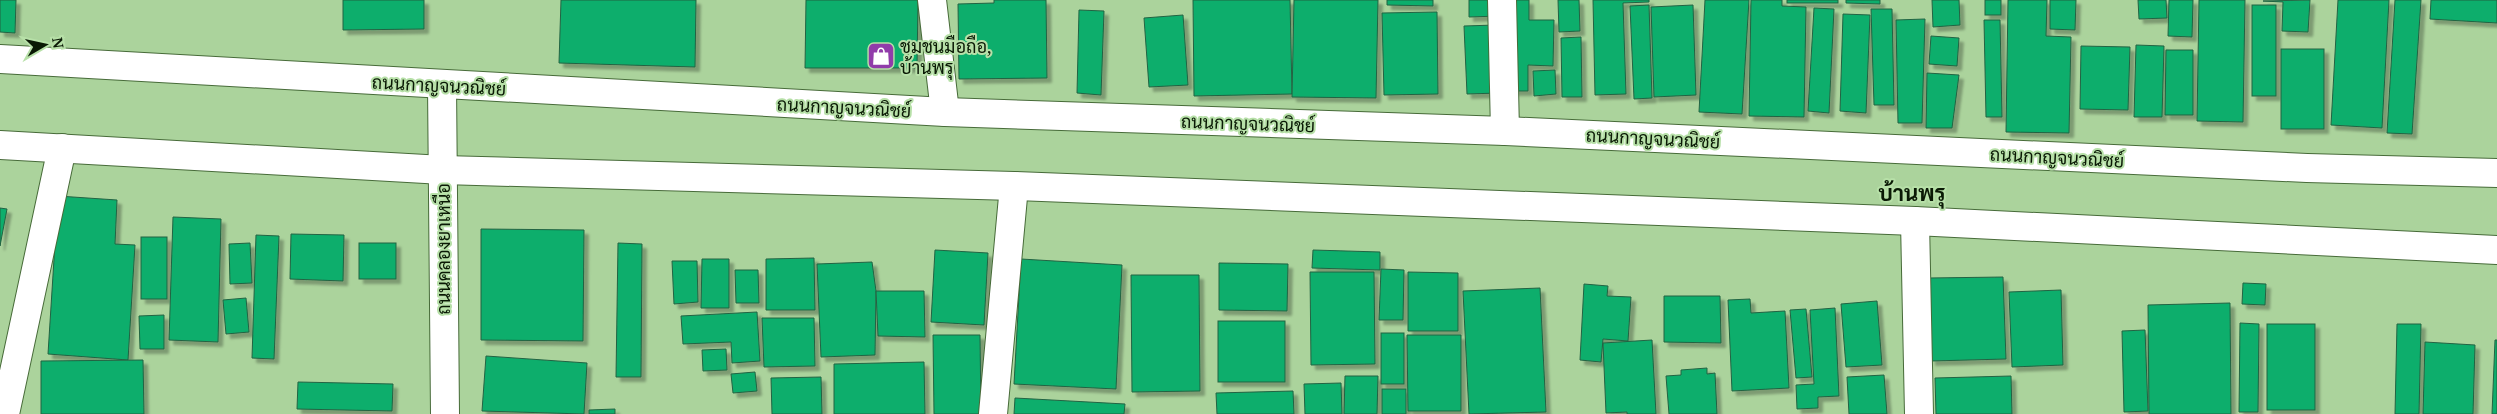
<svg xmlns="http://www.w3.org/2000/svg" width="2497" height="414" viewBox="0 0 2497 414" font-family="'Noto Serif',Sarabun,serif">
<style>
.building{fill:#0dae6c;stroke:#226342;filter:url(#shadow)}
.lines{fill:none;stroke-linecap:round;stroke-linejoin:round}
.street-casing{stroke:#476b39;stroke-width:30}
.highway-casing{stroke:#476b39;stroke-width:30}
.street{stroke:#fff;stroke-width:28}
.highway{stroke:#fff;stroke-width:28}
.labels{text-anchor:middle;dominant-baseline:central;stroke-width:4;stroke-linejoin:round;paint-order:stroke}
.poi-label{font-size:18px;fill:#0a1905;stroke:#b7e0a8;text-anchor:start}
.street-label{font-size:18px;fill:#0a1905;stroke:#b7e0a8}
.district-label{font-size:22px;font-weight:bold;fill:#0a1905;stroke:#b7e0a8}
</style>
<defs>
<filter id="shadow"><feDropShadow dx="4.5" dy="4.5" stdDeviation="1" flood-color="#0004"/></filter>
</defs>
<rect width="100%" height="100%" fill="#abd39c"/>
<g class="building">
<polygon points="0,0 16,0 15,33 0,32"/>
<polygon points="343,0 424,0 424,29 343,30"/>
<polygon points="561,0 696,0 695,67 559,63"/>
<polygon points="806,0 918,0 917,68 805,68"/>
<polygon points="994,0 1046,0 1047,78 959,79 958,4 994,3"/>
<polygon points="1193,0 1290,0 1292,94 1194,96"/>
<polygon points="1294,0 1378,0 1376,98 1292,97"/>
<polygon points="1387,0 1433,0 1433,6 1387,5"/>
<polygon points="1469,0 1500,0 1500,16 1469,17"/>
<polygon points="1506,0 1529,0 1529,20 1554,20 1553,66 1528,65 1528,91 1505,91"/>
<polygon points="1558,0 1579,0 1580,31 1559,32"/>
<polygon points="1593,0 1649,0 1649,2 1623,3 1626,94 1595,95"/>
<polygon points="1705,0 1749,0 1742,114 1699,112"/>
<polygon points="1751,0 1782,0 1782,6 1806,7 1804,117 1749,116"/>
<rect x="1787" y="0" width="51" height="3"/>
<polygon points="1846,0 1880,0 1880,4 1846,3"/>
<polygon points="1932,0 1959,0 1960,25 1933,27"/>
<rect x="1985" y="0" width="16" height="15"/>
<polygon points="2008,0 2047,0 2046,36 2071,37 2069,133 2006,132"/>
<polygon points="2050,0 2076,0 2075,30 2050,29"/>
<polygon points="2138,0 2166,0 2167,18 2139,19"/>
<polygon points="2169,0 2193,0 2192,37 2168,36"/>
<polygon points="2199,0 2245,0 2243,122 2197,121"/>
<polygon points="2310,0 2308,32 2282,31 2283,2 2263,1"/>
<polygon points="2338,0 2389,0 2382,128 2331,125"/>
<polygon points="2395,0 2421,0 2412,134 2387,133"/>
<polygon points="2431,0 2497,0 2497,23 2430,19"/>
<polygon points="1649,5 1652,98 1634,99 1630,6"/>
<polygon points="1693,5 1696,95 1654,97 1651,7"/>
<rect x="2252" y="5" width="24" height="91"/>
<polygon points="1814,8 1834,9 1829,113 1808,111"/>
<polygon points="1871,9 1892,9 1894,105 1874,105"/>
<polygon points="1079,10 1104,11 1101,95 1077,93"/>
<polygon points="1437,12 1438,94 1384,95 1382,13"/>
<polygon points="1843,14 1870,15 1866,113 1840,111"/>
<polygon points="1183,15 1188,85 1149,87 1144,18"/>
<polygon points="1925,19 1922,123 1898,123 1896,20"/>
<polygon points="1984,20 2000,20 2002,117 1986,117"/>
<polygon points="1495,25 1499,93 1467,94 1464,26"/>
<polygon points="1931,36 1959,38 1957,66 1929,64"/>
<polygon points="1581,37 1582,97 1562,97 1561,38"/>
<polygon points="2136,45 2164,46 2162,117 2134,117"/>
<polygon points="2081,46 2130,47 2128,110 2080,109"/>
<rect x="2281" y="49" width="43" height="80"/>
<polygon points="2166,50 2193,50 2193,115 2165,115"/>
<polygon points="1555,70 1556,94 1534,96 1533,71"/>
<polygon points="1927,73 1959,75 1952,128 1926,128"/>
<polygon points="58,196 117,200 115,244 135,245 128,360 48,354"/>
<polygon points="0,208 7,209 0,246"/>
<polygon points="173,217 221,219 218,342 169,340"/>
<polygon points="481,229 584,230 583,341 481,340"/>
<polygon points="291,234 344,235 343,281 290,279"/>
<polygon points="256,235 279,236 274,359 252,358"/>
<rect x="141" y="237" width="26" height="62"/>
<polygon points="250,243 252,283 230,284 229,244"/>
<rect x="359" y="243" width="37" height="36"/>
<polygon points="618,243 642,244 641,377 616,377"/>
<polygon points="935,250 988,253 984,325 931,322"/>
<polygon points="1313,250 1380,252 1380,270 1312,268"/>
<polygon points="814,258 815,310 766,310 766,259"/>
<polygon points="702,259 729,259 729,308 701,308"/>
<polygon points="1021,259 1122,265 1116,389 1014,384"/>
<polygon points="672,261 697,261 698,302 674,304"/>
<polygon points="872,262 876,291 875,355 821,357 817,264"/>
<polygon points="1219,263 1288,264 1287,311 1219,310"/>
<polygon points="1381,269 1404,270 1403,320 1379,320"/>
<polygon points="735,270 758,270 759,303 736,303"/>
<polygon points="1310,272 1374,272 1375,364 1311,365"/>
<polygon points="1408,272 1458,273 1458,331 1408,331"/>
<polygon points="1131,275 1199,275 1200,391 1132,392"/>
<polygon points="2003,277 2006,359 1931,361 1929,278"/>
<polygon points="2243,283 2266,284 2265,305 2242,304"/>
<polygon points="1584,284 1608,286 1607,296 1631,297 1628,341 1603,339 1601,362 1580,360"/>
<polygon points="1540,288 1546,412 1469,414 1463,291"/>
<polygon points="2061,290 2063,365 2012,367 2009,292"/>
<polygon points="876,291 924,291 925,337 878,336"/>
<polygon points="1664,296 1720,296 1721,343 1664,342"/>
<polygon points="246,298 249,332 226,334 223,300"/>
<polygon points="1750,299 1751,313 1785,311 1789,388 1732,391 1728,300"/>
<polygon points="1877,301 1882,365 1846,367 1841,304"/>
<polygon points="2230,303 2231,414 2149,414 2148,305"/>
<polygon points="1835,308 1839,396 1818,397 1818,408 1797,409 1796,385 1814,384 1810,310"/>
<polygon points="1806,309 1812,377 1796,378 1790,310"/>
<polygon points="757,312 760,361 732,363 731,342 683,344 681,316"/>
<polygon points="164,315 164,349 140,349 139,316"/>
<polygon points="762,318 814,318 815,366 764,367"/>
<rect x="1218" y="321" width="67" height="61"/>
<polygon points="2240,323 2259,324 2258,412 2239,412"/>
<rect x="2267" y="324" width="48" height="86"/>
<polygon points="2397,324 2421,324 2419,414 2395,414"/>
<polygon points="2145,330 2148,411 2124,412 2122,331"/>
<rect x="1381" y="333" width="23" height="51"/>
<polygon points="933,335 980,335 981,414 934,414"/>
<polygon points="1407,335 1461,335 1461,411 1408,411"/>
<polygon points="1652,340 1656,414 1627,414 1627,412 1606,413 1603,343"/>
<polygon points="2495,340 2497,340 2497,414 2492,414"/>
<polygon points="2425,342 2475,345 2473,414 2423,414"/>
<polygon points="726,349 727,370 703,371 702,350"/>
<polygon points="486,356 587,363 584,414 482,411"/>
<polygon points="143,360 144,414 41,414 41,361"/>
<polygon points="924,362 925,414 834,414 834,364"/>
<polygon points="1707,368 1707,374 1715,373 1717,414 1669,414 1666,376 1681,375 1681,370"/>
<polygon points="755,372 757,391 733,393 731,374"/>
<polygon points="1884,375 1887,414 1849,414 1847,377"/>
<polygon points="1345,376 1378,376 1377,414 1344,414"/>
<polygon points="2011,376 2012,414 1936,414 1935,378"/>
<polygon points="821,377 822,414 772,414 771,378"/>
<polygon points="298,382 393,384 392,411 297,409"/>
<polygon points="1341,383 1342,414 1305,414 1304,384"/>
<rect x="1382" y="389" width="24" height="25"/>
<polygon points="1293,391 1294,414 1217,414 1216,393"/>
<polygon points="1015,398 1125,404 1124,414 1014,414"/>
<polygon points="615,409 615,414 589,414 589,410"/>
</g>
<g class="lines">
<g class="street-casing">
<g id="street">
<polyline points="932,0 945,112"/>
<polyline points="1502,0 1505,131"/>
<polyline points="442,85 445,414"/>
<polyline points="1915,221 1919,414"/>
<polyline points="5,414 62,148"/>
<polyline points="993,414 1014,186"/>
</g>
</g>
<g class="highway-casing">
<g id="highway">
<polyline points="0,59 945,112 1505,131 2307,168 2497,173"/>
<polyline points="0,145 443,170 1014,186 1915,221 2497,250"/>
</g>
</g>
<use href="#street" class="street"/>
<use href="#highway" class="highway"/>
</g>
<defs>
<g id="shop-square" transform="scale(1.4375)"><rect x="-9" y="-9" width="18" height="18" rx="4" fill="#913caa" stroke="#b7e0a8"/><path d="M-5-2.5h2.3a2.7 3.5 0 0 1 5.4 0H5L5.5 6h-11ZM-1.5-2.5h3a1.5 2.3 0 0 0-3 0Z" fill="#fff"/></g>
</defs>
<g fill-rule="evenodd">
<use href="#shop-square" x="881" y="56"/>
</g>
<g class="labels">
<g class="poi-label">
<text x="900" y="46">ชุมชนมือถือ,<tspan x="900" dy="21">บ้านพรุ</tspan></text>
</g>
<g class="street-label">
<text transform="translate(439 85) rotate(3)">ถนนกาญจนวณิชย์</text>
<text transform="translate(844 107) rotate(3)">ถนนกาญจนวณิชย์</text>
<text transform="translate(1248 123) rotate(2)">ถนนกาญจนวณิชย์</text>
<text transform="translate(1653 138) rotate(3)">ถนนกาญจนวณิชย์</text>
<text transform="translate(2057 157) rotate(3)">ถนนกาญจนวณิชย์</text>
<text transform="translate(443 249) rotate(-90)">ถนนคลองยาเหนือ</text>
</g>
<g class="district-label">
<text x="1912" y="192">บ้านพรุ</text>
</g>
</g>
<g transform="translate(45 45) rotate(81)" stroke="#b7e0a8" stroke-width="4" paint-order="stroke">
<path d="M0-4L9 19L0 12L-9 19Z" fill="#0a1905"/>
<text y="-8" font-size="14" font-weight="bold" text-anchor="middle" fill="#0a1905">N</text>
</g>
</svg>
